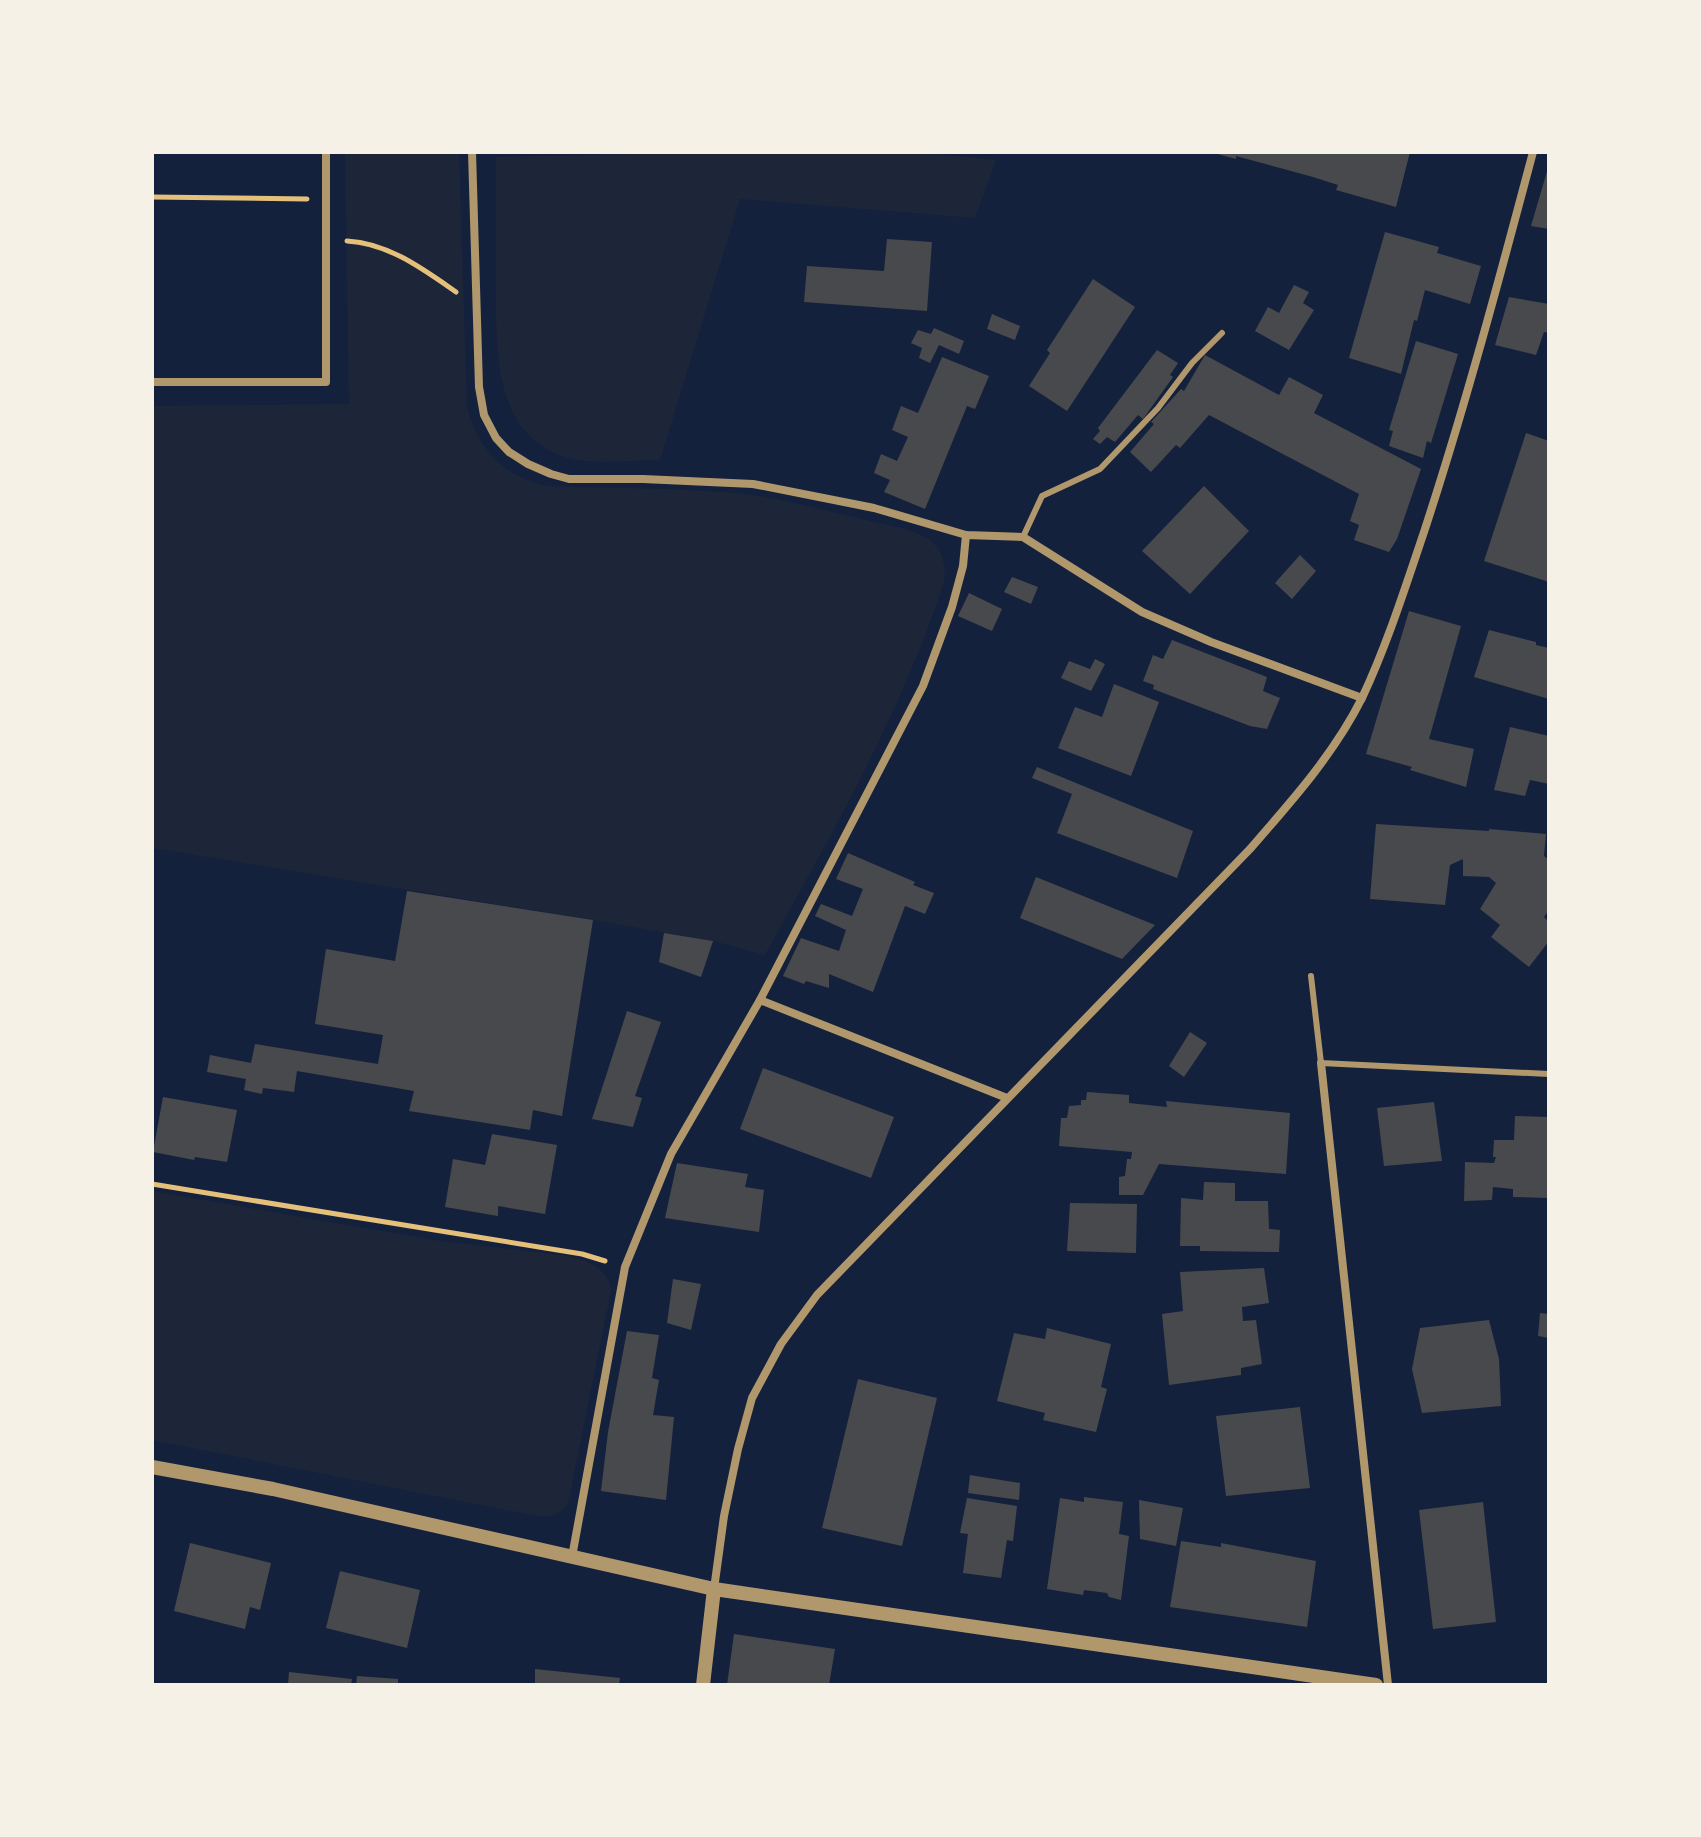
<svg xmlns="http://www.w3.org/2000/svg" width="1701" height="1837" viewBox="0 0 1701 1837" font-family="'Sofia Sans Condensed',sans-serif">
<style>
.green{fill:#1d2539}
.building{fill:#48494c}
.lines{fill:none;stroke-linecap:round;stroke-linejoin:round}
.path{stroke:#e5c07b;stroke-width:5}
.service{stroke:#b1986c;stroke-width:6}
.minor{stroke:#b1986c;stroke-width:8}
.tertiary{stroke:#b1986c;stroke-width:14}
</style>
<rect width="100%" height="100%" fill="#14213d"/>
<g class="green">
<path d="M345 152H459L467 405C474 442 499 471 535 483 548 488 563 486 577 487 608 488 638 488 668 489 696 491 726 491 753 495 791 501 828 511 866 520 904 530 951 530 944 582 901 714 832 833 765 955L713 941 593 920 152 848V406L349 404Z"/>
<path d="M716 152H914L996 160 975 218 740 199 660 460C628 460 587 467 557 454 487 425 497 329 496 267 496 231 496 194 496 157Z"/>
<path d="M152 1191 434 1240 561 1255C583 1259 608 1265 611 1291L568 1503C560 1515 552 1517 537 1516L152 1440Z"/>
</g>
<g class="building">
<polygon points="1210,152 1410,152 1396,207 1336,190 1338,185 1313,177 1236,156 1236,159"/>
<polygon points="1548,168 1549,168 1549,229 1531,226"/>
<polygon points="1385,232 1439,247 1437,253 1481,266 1470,304 1425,290 1417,321 1414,320 1401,374 1349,358"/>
<polygon points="887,239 932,242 927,311 804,302 807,266 884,271"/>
<polygon points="1093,279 1135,307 1067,411 1029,386 1050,353 1047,350"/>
<polygon points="1294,285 1309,292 1303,303 1314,310 1289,350 1255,331 1268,307 1279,313"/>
<polygon points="1509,297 1549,304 1549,333 1544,332 1536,355 1495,345"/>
<polygon points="992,314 1020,326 1015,340 987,329"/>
<polygon points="934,328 964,341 959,354 939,345 930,363 919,358 922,348 911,343 918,330 931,334"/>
<polygon points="1416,341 1458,354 1431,443 1427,441 1423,458 1389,446 1393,431 1389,430"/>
<polygon points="1157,350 1178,363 1170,375 1173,377 1143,419 1138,415 1115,442 1107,437 1100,444 1093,439 1100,431 1098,428"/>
<polygon points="1205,355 1279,395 1289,377 1323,395 1314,413 1421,469 1397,539 1389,552 1354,540 1359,525 1350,521 1359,494 1209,415 1180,448 1176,445 1151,472 1130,452 1154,424 1151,422 1181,389 1184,391"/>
<polygon points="942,357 989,376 975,409 967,406 925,509 884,492 890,480 874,473 881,454 897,461 908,437 892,430 901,406 918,413"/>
<polygon points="1526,433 1549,441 1549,582 1484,561"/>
<polygon points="1204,486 1249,531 1190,594 1142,551"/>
<polygon points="1300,555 1316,571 1292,599 1275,583"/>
<polygon points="1012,577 1038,587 1031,604 1004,592"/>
<polygon points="969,593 1002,609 992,631 958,616"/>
<polygon points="1409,611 1461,626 1429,739 1474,749 1466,787 1410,770 1412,767 1366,754"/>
<polygon points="1489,630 1536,642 1536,645 1549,648 1549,699 1474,677"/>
<polygon points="1172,640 1267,677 1263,691 1280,698 1267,729 1250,726 1153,689 1154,685 1143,681 1153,655 1163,659"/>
<polygon points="1095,659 1105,664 1091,691 1061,678 1069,661 1090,669"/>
<polygon points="1114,684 1159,702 1131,776 1058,748 1075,707 1102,717"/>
<polygon points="1510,727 1549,736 1549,784 1530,780 1525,796 1494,790"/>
<polygon points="1037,767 1193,831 1177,878 1057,833 1072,794 1032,778"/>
<polygon points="1376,824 1489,831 1489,829 1546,834 1544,856 1549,860 1549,910 1544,917 1549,922 1549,941 1529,967 1491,937 1500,925 1480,909 1496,883 1489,877 1463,876 1463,859 1450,865 1445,905 1370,899"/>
<polygon points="848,853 915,882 913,885 934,893 925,914 905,906 873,992 829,974 829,988 806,981 804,984 783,976 801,938 839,951 846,930 815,916 821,904 852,916 863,889 836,879"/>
<polygon points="1036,877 1103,904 1155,925 1122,959 1020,918"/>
<polygon points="407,891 593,920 562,1116 533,1110 530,1130 409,1111 414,1091 297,1071 294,1092 263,1088 262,1094 244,1090 246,1079 207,1072 210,1055 251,1063 255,1044 378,1064 383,1035 315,1024 326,949 395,961"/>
<polygon points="664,933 713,941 701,977 659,962"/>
<polygon points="627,1011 661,1022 635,1096 642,1098 633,1127 592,1119"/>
<polygon points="1190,1032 1207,1043 1184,1077 1169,1066"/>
<polygon points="763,1068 894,1117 871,1178 740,1129"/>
<polygon points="1087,1092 1129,1095 1129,1103 1167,1107 1166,1101 1290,1113 1286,1174 1159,1164 1143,1195 1119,1195 1119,1177 1125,1176 1127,1159 1131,1159 1132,1152 1059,1146 1061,1118 1067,1118 1069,1106 1081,1105 1081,1100 1086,1100"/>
<polygon points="163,1097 237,1110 227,1162 195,1157 194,1160 153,1152"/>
<polygon points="1434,1102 1442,1161 1384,1166 1377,1108"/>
<polygon points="1515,1116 1549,1117 1549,1198 1513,1197 1513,1189 1493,1187 1492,1200 1464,1201 1465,1162 1494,1163 1496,1157 1493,1157 1494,1140 1514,1140"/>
<polygon points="492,1134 557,1145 545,1214 498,1206 498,1216 445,1207 453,1159 485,1165"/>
<polygon points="677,1163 748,1174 745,1187 764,1190 759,1232 665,1218"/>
<polygon points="1204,1182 1235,1183 1235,1201 1268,1201 1269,1229 1280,1230 1279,1252 1200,1251 1200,1246 1180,1246 1181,1198 1203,1200"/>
<polygon points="1070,1203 1137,1204 1136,1253 1067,1251"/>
<polygon points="1264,1268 1269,1303 1242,1307 1243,1321 1256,1320 1262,1364 1241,1368 1241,1375 1169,1385 1162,1314 1183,1311 1180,1272"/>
<polygon points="673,1279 701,1284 691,1330 667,1323"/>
<polygon points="1540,1313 1549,1314 1549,1338 1538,1336"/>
<polygon points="1489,1320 1499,1359 1501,1406 1422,1413 1412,1369 1420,1328"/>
<polygon points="1047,1328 1111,1344 1101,1387 1107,1389 1096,1432 1043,1420 1045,1413 997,1401 1014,1333 1045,1339"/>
<polygon points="627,1331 659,1335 652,1378 659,1380 653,1415 674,1417 666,1500 601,1491 608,1432"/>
<polygon points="858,1379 937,1398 902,1546 822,1528"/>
<polygon points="1300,1407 1310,1488 1226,1496 1216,1416"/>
<polygon points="970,1475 1020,1483 1019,1500 968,1493"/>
<polygon points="1084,1497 1123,1502 1119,1534 1129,1536 1121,1600 1109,1597 1107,1593 1084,1590 1083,1595 1047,1589 1060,1498 1084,1502"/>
<polygon points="967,1498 1017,1506 1013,1541 1007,1540 1001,1578 963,1573 968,1534 960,1533"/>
<polygon points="1139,1500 1183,1508 1176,1546 1140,1539"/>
<polygon points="1483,1502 1496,1622 1433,1629 1419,1510"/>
<polygon points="1181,1541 1221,1547 1221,1543 1316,1561 1307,1627 1170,1607"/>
<polygon points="190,1543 271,1563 260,1610 250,1607 245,1629 174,1611"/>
<polygon points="340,1571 420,1590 407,1648 326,1628"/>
<polygon points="734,1634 835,1649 829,1685 727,1685"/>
<polygon points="535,1669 620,1678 619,1685 535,1685"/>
<polygon points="289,1672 352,1679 351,1685 288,1685"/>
<polygon points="357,1676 398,1679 398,1685 356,1685"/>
</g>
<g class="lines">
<g class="path">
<polyline points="152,197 307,199"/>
<path d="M347 241C388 243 423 269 456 292"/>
<polyline points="152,1184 582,1254 605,1261"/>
</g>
<g class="service">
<polyline points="1023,537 1042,496 1100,469 1158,408 1192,363 1222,333"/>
<polyline points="1311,976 1321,1063 1549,1074"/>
</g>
<g class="minor">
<polyline points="472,152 479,387 484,415 496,438 509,452 528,464 551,474 569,479 643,479 753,484 874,508 966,535 1023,537 1142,612 1211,642 1362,698"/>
<polyline points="152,382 326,382 326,152"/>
<polyline points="760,1000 1007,1098"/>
<polyline points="1321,1063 1388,1685"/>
<polyline points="572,1557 625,1267 671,1154 760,1000 923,686 952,607 963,566 966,535"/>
<path d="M714 1589 724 1516 738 1449 752 1398 781 1344 817 1295 1250 849C1291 802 1334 754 1362 698 1387 645 1405 588 1424 532 1465 407 1499 280 1533 152"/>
</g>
<g class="tertiary">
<polyline points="152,1467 273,1489 714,1589 1376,1685"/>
<polyline points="703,1685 714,1589"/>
</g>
</g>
<rect width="1701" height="1837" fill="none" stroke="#f6f1e7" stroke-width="308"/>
</svg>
